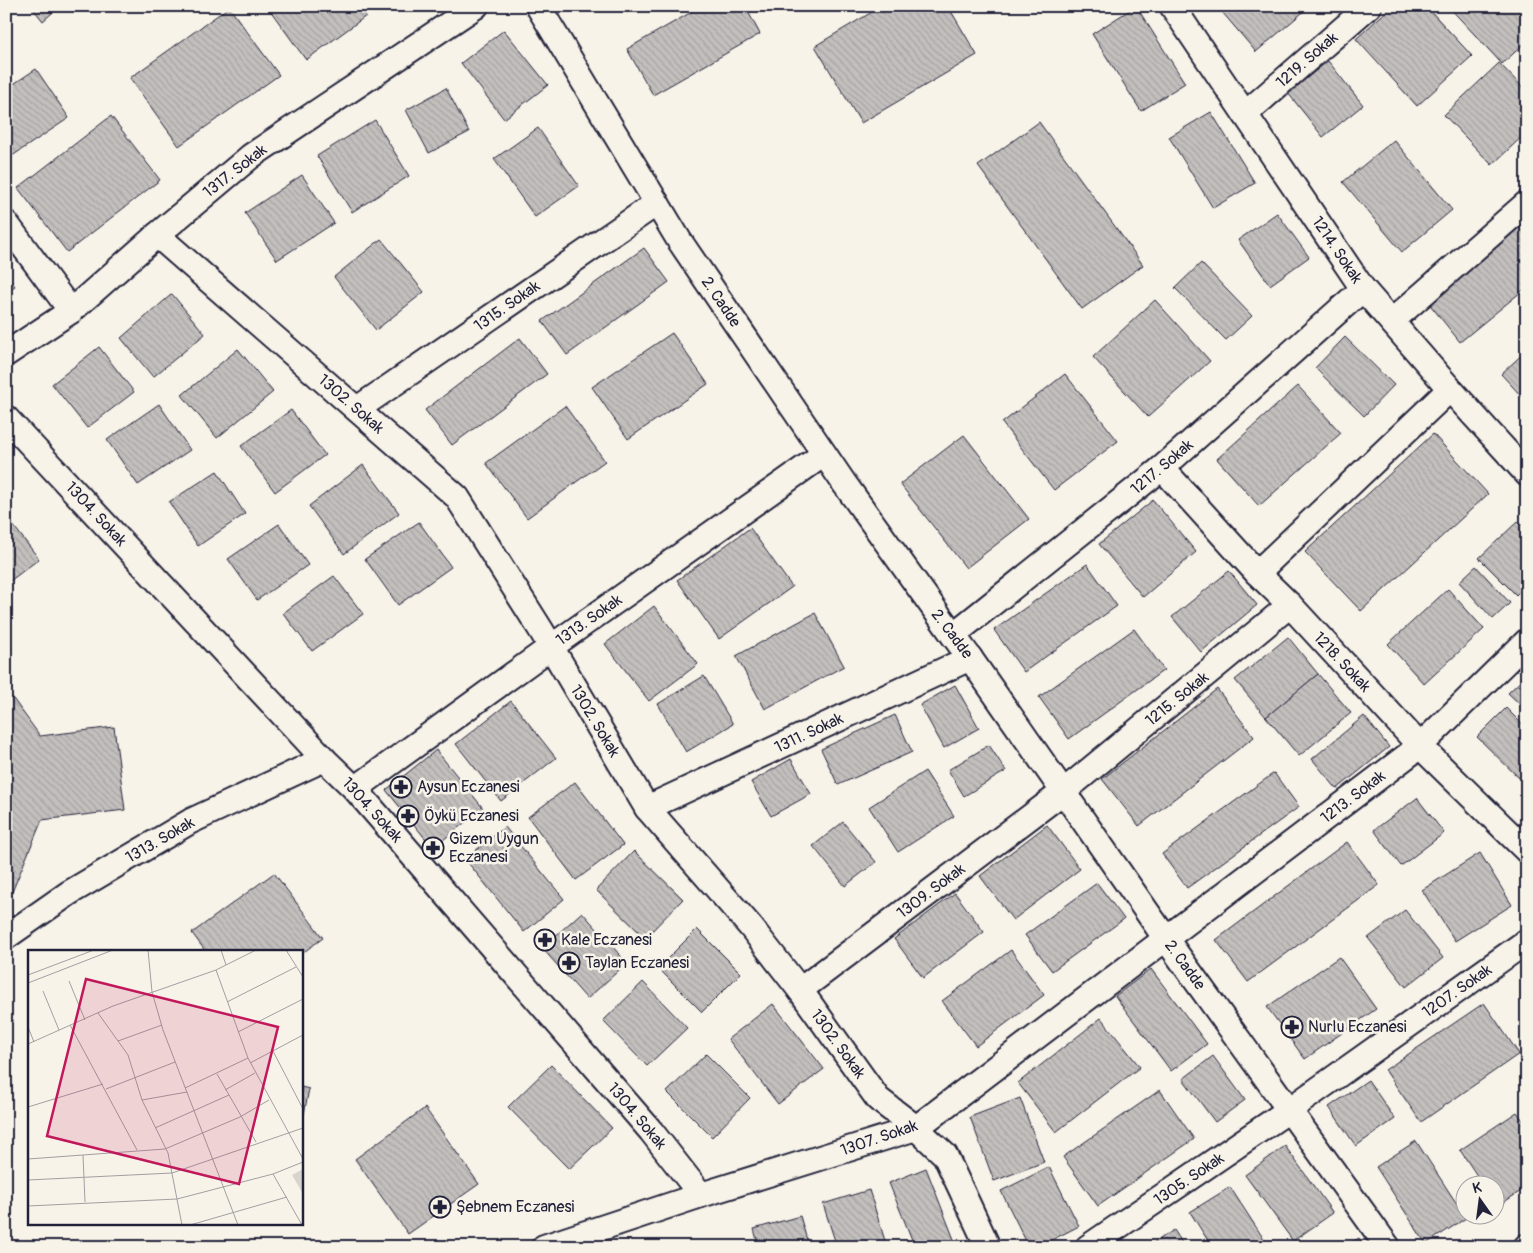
<svg xmlns="http://www.w3.org/2000/svg" width="1533" height="1253" viewBox="0 0 1533 1253" font-family="Pangolin,sans-serif">
<style>
.building{fill:url(#building-back-hatch);stroke:#22223b}
.lines{fill:none;stroke-linecap:round;stroke-linejoin:round}
.street-casing{stroke:#22223b;stroke-width:28}
.street{stroke:#f7f3e8;stroke-width:24}
.labels{text-anchor:middle;dominant-baseline:central;stroke-width:5;stroke-linejoin:round;paint-order:stroke}
.street-label{font-size:16px;fill:#22223b;stroke:#f7f3e8}
.poi-label{font-size:16px;fill:#22223b;stroke:#f7f3e8;text-anchor:start}
.inset-road{fill:none;stroke:#a29fa3;stroke-width:1}
.view{fill:#c2185b;fill-opacity:0.15;stroke:#c2185b;stroke-width:2.5}
.inset-edge{fill:none;stroke:#22223b;stroke-width:2.5}
</style>
<defs>
<pattern id="building-back-hatch" width="6" height="6" patternUnits="userSpaceOnUse" patternTransform="scale(1.25)"><rect width="6" height="6" fill="#c2bfbd"/><path d="M-1 5l2 2M0 0l6 6M5-1l2 2" fill="none" stroke="#a6a4a3"/></pattern>
</defs>
<rect width="100%" height="100%" fill="#f7f3e8"/>
<filter id="ink" filterUnits="userSpaceOnUse"><feTurbulence type="fractalNoise" baseFrequency=".02" numOctaves="2"/><feDisplacementMap in="SourceGraphic" scale="10" xChannelSelector="R" yChannelSelector="G"/><feConvolveMatrix kernelMatrix="1 2 1 2 8 2 1 2 1" color-interpolation-filters="sRGB"/></filter>
<g filter="url(#ink)">
<g class="building">
<polygon points="31,6 60,6 43,21"/>
<polygon points="267,6 359,6 366,16 306,60"/>
<polygon points="702,6 745,6 760,34 653,95 627,49"/>
<polygon points="882,6 948,6 977,55 861,123 815,46"/>
<polygon points="1136,6 1185,83 1141,111 1092,34"/>
<polygon points="1217,6 1308,6 1309,7 1256,52"/>
<polygon points="1392,6 1426,6 1472,56 1417,106 1356,39"/>
<polygon points="1448,6 1527,6 1527,41 1502,64"/>
<polygon points="229,7 279,75 179,146 130,78"/>
<polygon points="504,30 548,85 504,119 461,63"/>
<polygon points="1328,61 1363,105 1323,137 1288,93"/>
<polygon points="1499,63 1527,92 1527,132 1492,165 1444,115"/>
<polygon points="36,69 69,118 6,160 6,89"/>
<polygon points="446,88 469,132 429,153 406,110"/>
<polygon points="1211,112 1255,183 1213,208 1169,137"/>
<polygon points="111,116 160,180 67,252 18,188"/>
<polygon points="375,120 409,176 352,212 317,156"/>
<polygon points="1039,122 1143,265 1082,309 978,166"/>
<polygon points="538,128 579,186 535,217 494,159"/>
<polygon points="1394,140 1452,210 1402,252 1343,182"/>
<polygon points="302,175 334,223 277,260 245,213"/>
<polygon points="1277,213 1309,257 1270,285 1238,240"/>
<polygon points="1519,226 1527,235 1527,287 1460,342 1427,301"/>
<polygon points="381,239 424,292 376,330 334,277"/>
<polygon points="644,248 669,282 567,355 542,321"/>
<polygon points="1201,263 1252,316 1226,340 1175,288"/>
<polygon points="6,275 15,286 6,293"/>
<polygon points="172,294 205,334 153,377 121,338"/>
<polygon points="1155,300 1210,361 1148,417 1093,357"/>
<polygon points="672,333 708,384 628,439 592,387"/>
<polygon points="1345,337 1394,385 1364,416 1315,368"/>
<polygon points="520,338 547,374 452,445 425,410"/>
<polygon points="99,347 134,392 87,428 52,384"/>
<polygon points="238,349 273,392 217,438 182,395"/>
<polygon points="1527,350 1527,396 1524,399 1501,374"/>
<polygon points="1065,374 1118,441 1054,490 1002,423"/>
<polygon points="1298,386 1341,433 1259,506 1217,459"/>
<polygon points="159,404 190,450 138,485 107,440"/>
<polygon points="565,406 605,461 527,518 486,463"/>
<polygon points="291,410 325,455 275,492 241,446"/>
<polygon points="1433,434 1488,494 1361,611 1305,552"/>
<polygon points="964,435 1029,519 966,568 900,484"/>
<polygon points="363,465 399,513 344,554 309,506"/>
<polygon points="217,471 245,514 198,546 169,502"/>
<polygon points="1153,500 1196,552 1143,597 1099,544"/>
<polygon points="6,516 39,559 6,584"/>
<polygon points="1518,521 1527,530 1527,584 1516,595 1479,558"/>
<polygon points="419,522 451,567 398,605 365,559"/>
<polygon points="279,524 308,565 257,600 228,559"/>
<polygon points="750,528 792,587 719,639 677,580"/>
<polygon points="1087,564 1117,606 1024,672 994,630"/>
<polygon points="1476,566 1510,603 1493,619 1459,582"/>
<polygon points="1229,571 1257,605 1201,652 1172,617"/>
<polygon points="334,576 363,614 312,651 283,613"/>
<polygon points="1448,589 1484,629 1424,684 1388,644"/>
<polygon points="654,606 698,664 649,701 605,644"/>
<polygon points="815,613 844,666 765,709 736,656"/>
<polygon points="1134,629 1164,670 1069,739 1039,697"/>
<polygon points="1288,637 1318,674 1266,717 1235,680"/>
<polygon points="1318,674 1351,713 1299,756 1266,717"/>
<polygon points="1527,675 1527,711 1508,693"/>
<polygon points="704,676 733,724 686,752 658,704"/>
<polygon points="955,685 979,728 944,748 920,705"/>
<polygon points="6,689 40,736 114,727 125,810 42,820 12,892 6,890"/>
<polygon points="1217,689 1254,737 1139,826 1102,779"/>
<polygon points="511,701 556,758 501,801 456,744"/>
<polygon points="1506,708 1527,729 1527,770 1519,778 1477,737"/>
<polygon points="895,715 912,752 838,785 821,749"/>
<polygon points="1364,716 1389,747 1337,789 1312,759"/>
<polygon points="989,745 1006,771 964,796 948,770"/>
<polygon points="436,750 483,808 433,848 386,790"/>
<polygon points="791,759 811,794 771,816 751,782"/>
<polygon points="925,771 954,816 898,852 869,807"/>
<polygon points="1274,773 1299,807 1187,888 1162,854"/>
<polygon points="575,782 623,845 576,880 528,817"/>
<polygon points="1417,798 1444,833 1401,866 1374,830"/>
<polygon points="843,822 876,862 845,886 813,846"/>
<polygon points="1047,825 1080,869 1013,920 980,876"/>
<polygon points="505,827 564,899 524,932 465,859"/>
<polygon points="1347,842 1379,885 1248,982 1216,940"/>
<polygon points="634,851 683,899 645,938 596,890"/>
<polygon points="1480,853 1512,905 1455,941 1422,890"/>
<polygon points="274,873 323,938 301,954 301,952 206,952 192,933"/>
<polygon points="1097,883 1124,919 1052,971 1025,935"/>
<polygon points="955,893 984,932 923,978 894,939"/>
<polygon points="1405,910 1443,958 1406,987 1368,938"/>
<polygon points="582,912 627,963 587,999 542,948"/>
<polygon points="697,929 741,973 702,1012 658,968"/>
<polygon points="1011,950 1044,995 976,1046 942,1001"/>
<polygon points="1339,957 1376,1009 1305,1059 1267,1007"/>
<polygon points="1151,969 1207,1044 1171,1071 1115,996"/>
<polygon points="643,982 687,1028 647,1066 603,1021"/>
<polygon points="1484,1003 1519,1054 1421,1122 1385,1070"/>
<polygon points="773,1004 824,1069 778,1104 728,1039"/>
<polygon points="1101,1018 1140,1067 1056,1132 1018,1083"/>
<polygon points="706,1054 750,1098 712,1137 667,1092"/>
<polygon points="1213,1056 1245,1100 1215,1122 1183,1079"/>
<polygon points="551,1065 612,1128 569,1169 508,1107"/>
<polygon points="1368,1080 1395,1119 1356,1146 1329,1107"/>
<polygon points="301,1087 309,1089 301,1129"/>
<polygon points="1160,1090 1194,1139 1098,1206 1063,1157"/>
<polygon points="1020,1098 1044,1162 994,1181 970,1117"/>
<polygon points="425,1108 479,1184 408,1234 355,1159"/>
<polygon points="1517,1112 1527,1126 1527,1187 1498,1206 1496,1203 1496,1186 1484,1186 1460,1150"/>
<polygon points="1416,1141 1466,1218 1426,1244 1376,1167"/>
<polygon points="1285,1146 1333,1213 1293,1241 1245,1175"/>
<polygon points="1049,1167 1079,1226 1038,1247 1029,1247 1001,1191"/>
<polygon points="926,1168 957,1247 915,1247 889,1183"/>
<polygon points="1230,1187 1267,1244 1263,1247 1212,1247 1190,1212"/>
<polygon points="869,1190 887,1247 837,1247 823,1204"/>
<polygon points="800,1216 809,1247 759,1247 754,1229"/>
<polygon points="1174,1230 1185,1247 1147,1247"/>
<polygon points="1359,1238 1364,1247 1344,1247"/>
</g>
<g class="lines">
<g class="street-casing">
<g id="street">
<polyline points="538,6 679,240 844,483 953,635 970,658 1166,939 1388,1247"/>
<polyline points="1172,6 1363,289 1450,389 1527,474"/>
<polyline points="1245,114 1369,6"/>
<polyline points="6,223 71,311"/>
<polyline points="157,235 457,497 541,630 647,808 750,926 800,990 878,1099 916,1128 945,1155 988,1247"/>
<polyline points="1392,321 1527,203"/>
<polyline points="6,354 71,311 157,235 251,156 476,6"/>
<polyline points="357,409 657,203"/>
<polyline points="6,418 324,759 355,789 651,1131 701,1195"/>
<polyline points="1162,468 1257,573 1290,605 1420,746 1527,851"/>
<polyline points="1257,573 1450,389"/>
<polyline points="953,635 1162,468 1363,289"/>
<polyline points="355,789 551,647 824,454"/>
<polyline points="647,808 970,658"/>
<polyline points="6,937 69,893 191,821 324,759"/>
<polyline points="800,990 1063,792 1290,605"/>
<polyline points="544,1247 701,1195 916,1128 1420,746 1527,641"/>
<polyline points="1088,1247 1289,1110 1527,941"/>
<polyline points="1526,1247 1527,1246"/>
</g>
</g>
<use href="#street" class="street"/>
</g>
</g>
<defs>
<g id="pharmacy-ring" transform="scale(1.125)"><circle r="9.5" fill="#f7f3e8" stroke="#22223b" stroke-width="1.5"/><path d="M-2-6h4v4h4v4h-4v4h-4v-4h-4v-4h4Z" fill="#22223b"/></g>
</defs>
<g fill-rule="evenodd">
<use href="#pharmacy-ring" x="401" y="787"/>
<use href="#pharmacy-ring" x="408" y="816"/>
<use href="#pharmacy-ring" x="433" y="848"/>
<use href="#pharmacy-ring" x="545" y="940"/>
<use href="#pharmacy-ring" x="569" y="963"/>
<use href="#pharmacy-ring" x="1292" y="1027"/>
<use href="#pharmacy-ring" x="440" y="1207"/>
</g>
<g class="labels">
<g class="street-label">
<text transform="translate(1307 60) rotate(-41)">1219. Sokak</text>
<text transform="translate(235 171) rotate(-38)">1317. Sokak</text>
<text transform="translate(1337 250) rotate(56)">1214. Sokak</text>
<text transform="translate(721 302) rotate(56)">2. Cadde</text>
<text transform="translate(507 306) rotate(-35)">1315. Sokak</text>
<text transform="translate(351 404) rotate(41)">1302. Sokak</text>
<text transform="translate(1162 467) rotate(-40)">1217. Sokak</text>
<text transform="translate(96 514) rotate(47)">1304. Sokak</text>
<text transform="translate(589 620) rotate(-35)">1313. Sokak</text>
<text transform="translate(952 634) rotate(53)">2. Cadde</text>
<text transform="translate(1342 662) rotate(47)">1218. Sokak</text>
<text transform="translate(1177 699) rotate(-39)">1215. Sokak</text>
<text transform="translate(595 721) rotate(59)">1302. Sokak</text>
<text transform="translate(809 733) rotate(-25)">1311. Sokak</text>
<text transform="translate(1353 797) rotate(-37)">1213. Sokak</text>
<text transform="translate(372 810) rotate(48)">1304. Sokak</text>
<text transform="translate(160 840) rotate(-30)">1313. Sokak</text>
<text transform="translate(931 891) rotate(-37)">1309. Sokak</text>
<text transform="translate(1185 965) rotate(54)">2. Cadde</text>
<text transform="translate(1457 991) rotate(-35)">1207. Sokak</text>
<text transform="translate(838 1044) rotate(54)">1302. Sokak</text>
<text transform="translate(637 1116) rotate(50)">1304. Sokak</text>
<text transform="translate(879 1138) rotate(-19)">1307. Sokak</text>
<text transform="translate(1189 1179) rotate(-34)">1305. Sokak</text>
</g>
<g class="poi-label">
<text x="417" y="787">Aysun Eczanesi</text>
<text x="424" y="816">Öykü Eczanesi</text>
<text x="449" y="839">Gizem Uygun<tspan x="449" dy="18">Eczanesi</tspan></text>
<text x="561" y="940">Kale Eczanesi</text>
<text x="585" y="963">Taylan Eczanesi</text>
<text x="1308" y="1027">Nurlu Eczanesi</text>
<text x="456" y="1207">Şebnem Eczanesi</text>
</g>
</g>
<g transform="translate(28 950)">
<rect width="275" height="275" fill="#f7f3e8"/>
<path d="M275 219V241L274 242 264 225Z" fill="#d8d5cf"/>
<path class="inset-road" d="M120 0 124 42 135 80 210 275M193 0 198 15M258 0 275 27M188 20 220 108 275 209M0 25 66 0M41 31 57 70M0 33 85 0M15 41 31 80M199 52 268 17M70 63 100 105 114 150 140 203 154 275M42 75 109 200M0 77 6 92M210 82 275 49M90 91 134 75M0 94 85 56 188 20 228 0M245 101 275 159M222 113 275 85M189 124 228 192M157 138 220 108M78 139 147 112M197 140 227 123M114 150 159 142M0 157 75 134M127 178 201 145M55 205 57 252M0 209 137 199 212 167 241 150M245 224 274 275M0 230 144 223 275 178M0 256 149 249 245 224 275 212M162 275 259 247"/>
<path class="view" d="M58 29 250 77 211 234 19 186Z"/>
<rect width="275" height="275" class="inset-edge"/>
</g>
<rect width="1533" height="1253" fill="none" stroke="#f7f3e8" stroke-width="25"/>
<rect x="12" y="12" width="1508" height="1228" fill="none" stroke="#22223b" stroke-width="2" filter="url(#ink)"/>
<g transform="translate(1480 1200) rotate(346)"><circle r="24" fill="#f7f3e8" stroke="#a29fa3"/>
<path d="M0-4L9 19L0 12L-9 19Z" fill="#22223b"/>
<text y="-8" font-size="14" font-weight="bold" text-anchor="middle" fill="#22223b">K</text>
</g>
</svg>
